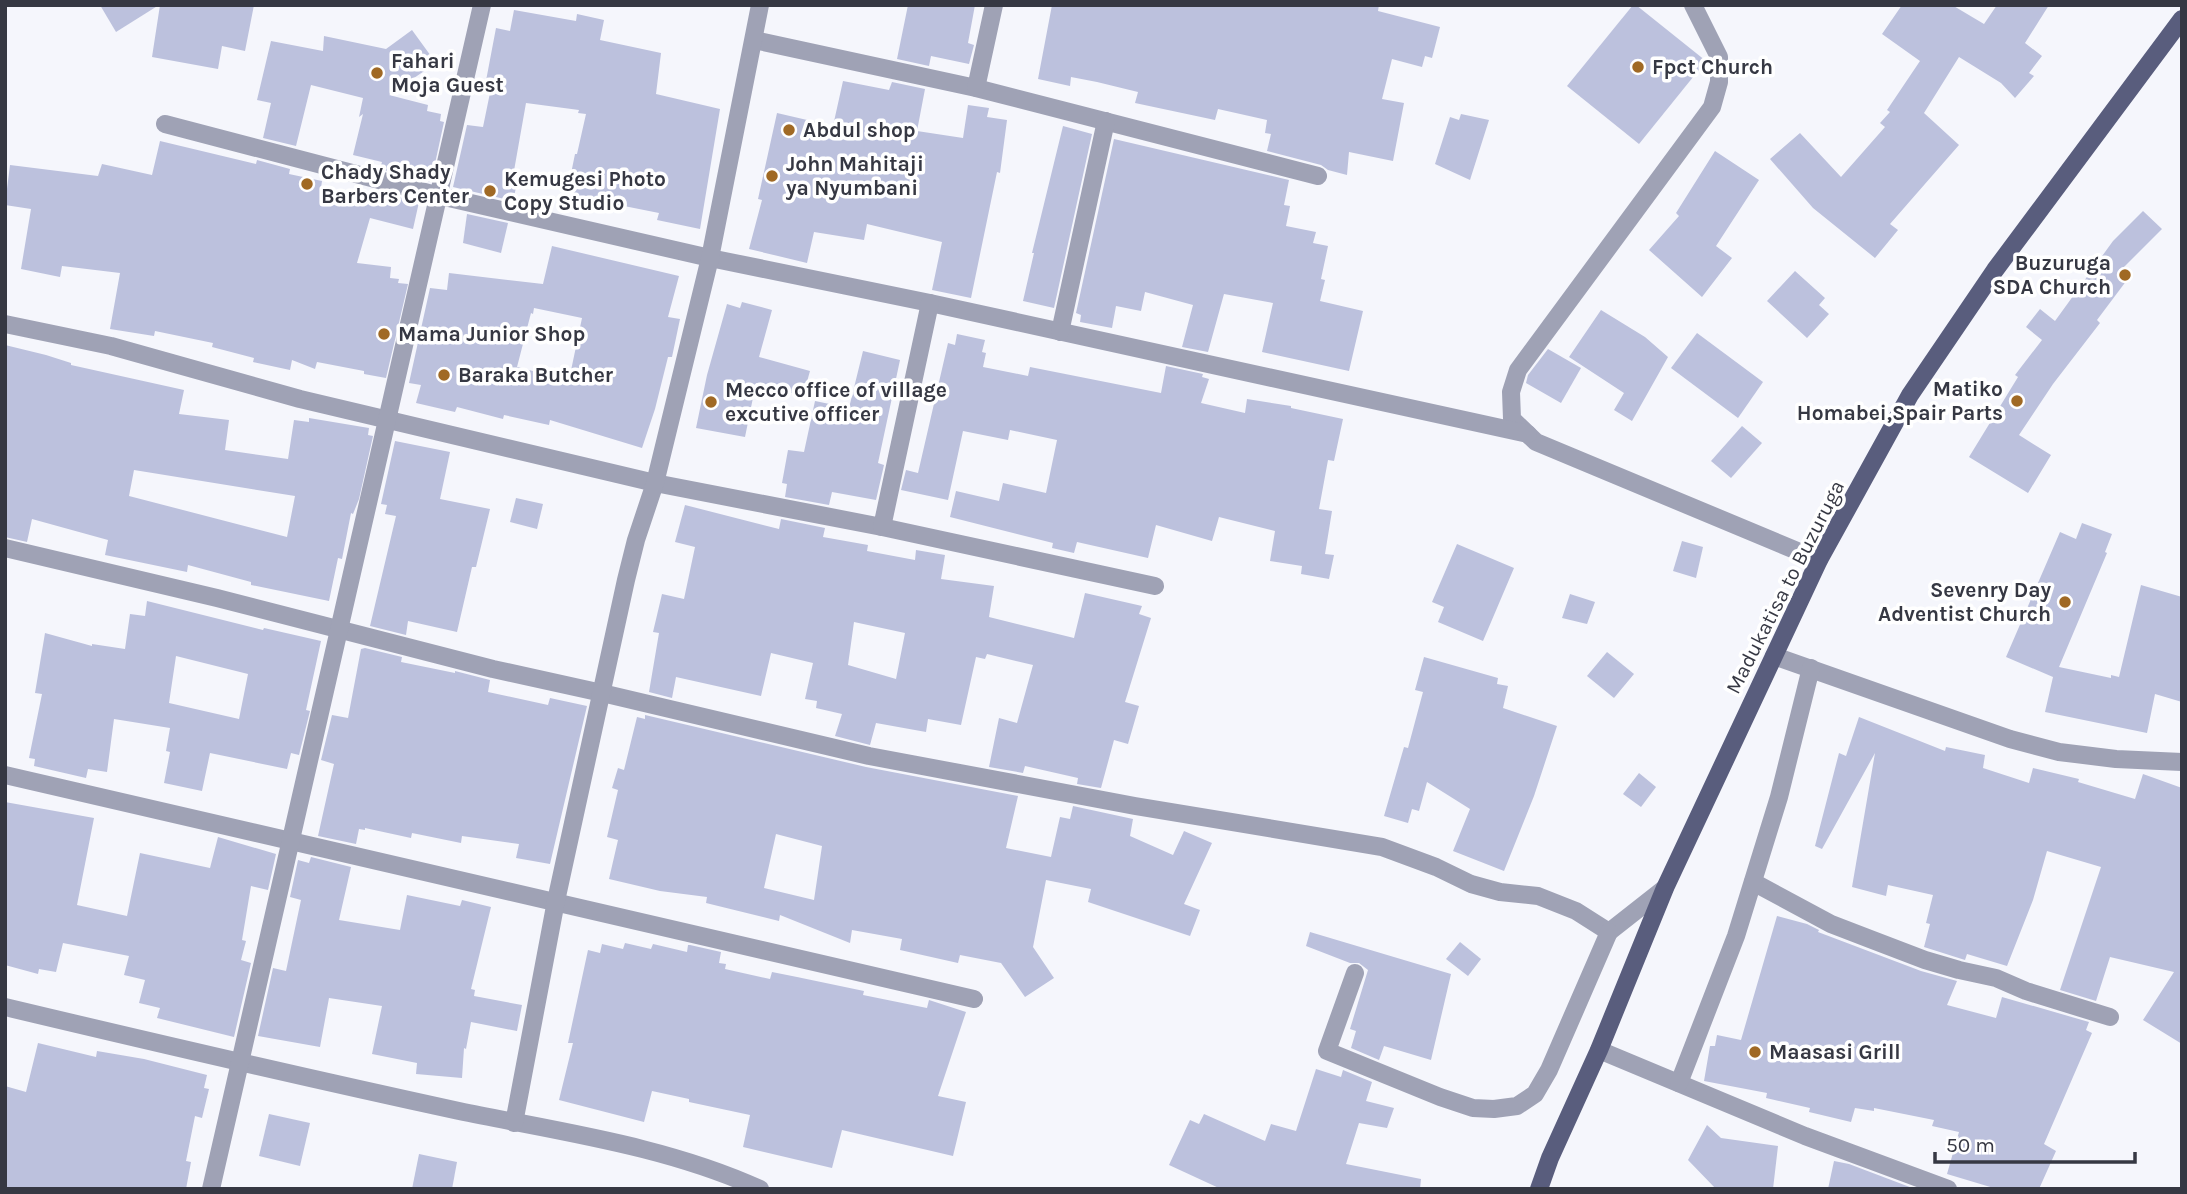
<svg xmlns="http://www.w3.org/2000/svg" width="2187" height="1194" viewBox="0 0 2187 1194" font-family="Karla,sans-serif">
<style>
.building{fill:#bcc1dd;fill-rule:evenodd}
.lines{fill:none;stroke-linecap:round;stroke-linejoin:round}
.minor{stroke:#9fa2b5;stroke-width:18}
.major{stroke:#595d7d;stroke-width:18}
.poi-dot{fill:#a06924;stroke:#fff;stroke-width:2.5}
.labels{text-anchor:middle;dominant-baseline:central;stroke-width:7;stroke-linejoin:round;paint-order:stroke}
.poi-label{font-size:21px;font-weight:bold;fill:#363843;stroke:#fff;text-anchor:start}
.street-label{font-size:21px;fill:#363843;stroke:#fff}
</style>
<rect width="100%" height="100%" fill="#f5f6fc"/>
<g class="building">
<polygon points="100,5 159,5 116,32"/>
<polygon points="160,5 254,5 245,51 222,46 218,69 152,57"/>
<polygon points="908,5 975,5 968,43 974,45 969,64 931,56 929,66 897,59"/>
<polygon points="1052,5 1379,5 1378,11 1440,27 1432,58 1425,56 1422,67 1392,59 1382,99 1404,103 1393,161 1349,152 1347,175 1328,170 1321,165 1267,151 1271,134 1265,133 1267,120 1218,109 1215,120 1135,103 1138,92 1097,82 1071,77 1070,86 1038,79"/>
<polygon points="1633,5 1636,5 1706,61 1639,144 1567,86"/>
<polygon points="1902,5 1952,5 1984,24 1997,5 2049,5 2025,43 2042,56 2029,73 2034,76 2015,98 2001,83 1959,57 1924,113 1959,145 1890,224 1898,230 1875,258 1813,208 1770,159 1800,133 1841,177 1885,127 1880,123 1890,112 1887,110 1920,61 1882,34"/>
<polygon points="514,10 576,21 577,14 604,20 600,40 661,53 656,94 720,109 700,229 657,220 659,213 604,202 602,210 565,203 575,154 577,154 586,114 578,113 579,110 526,103 512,182 517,183 513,201 453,187 467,125 483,127 491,88 485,86 496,28 510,31"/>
<polygon points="412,30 436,63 389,95 428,105 427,111 441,114 440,121 444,122 431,182 380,169 382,162 353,155 363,114 359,117 363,98 311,85 296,146 263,138 271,103 257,100 271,41 323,51 324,36 386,49"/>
<polygon points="843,81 889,90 892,82 925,89 917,131 963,138 968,105 989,108 987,117 1007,120 1000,173 997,172 971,298 932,290 942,242 867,224 864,240 814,232 807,263 749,249 762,200 758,199 777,113 833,126"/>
<polygon points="1461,114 1489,120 1470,180 1435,164 1450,117 1459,120"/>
<polygon points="1063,126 1092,134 1054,308 1023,301 1034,253 1032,253"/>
<polygon points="1114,139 1289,180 1284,205 1290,206 1286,226 1316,232 1313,243 1328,246 1321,279 1325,280 1320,301 1363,311 1349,371 1262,352 1273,303 1224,294 1208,352 1182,347 1193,305 1145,292 1141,311 1116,306 1112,328 1080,322 1081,315 1076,313"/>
<polygon points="160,141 256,164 257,160 290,169 289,174 322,181 321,188 371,202 374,191 419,202 413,229 370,218 357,263 391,267 390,278 399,279 398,283 408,284 386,378 364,374 364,371 317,362 315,369 292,360 290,370 253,362 254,358 212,347 213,343 155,331 154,336 110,329 120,273 62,266 60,277 21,269 31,209 5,205 10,165 98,176 102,164 152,175"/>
<polygon points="1715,151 1759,180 1716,246 1732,258 1702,297 1649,250 1679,216 1676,213"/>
<polygon points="2143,211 2162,229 2118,273 2127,280 2097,320 2100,323 2053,384 2019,435 2051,455 2028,493 1969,457 2018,377 2015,375 2042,340 2026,327 2040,309 2055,321 2113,241"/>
<polygon points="467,214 508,223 501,253 463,243"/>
<path d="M552 246 679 276 668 317 680 319 672 357H668L655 409 642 448 550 420 549 425 504 415 503 419 457 407 455 412 416 403 421 385 409 383 430 288 447 290 449 273 543 284ZM534 308 582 318 569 380 517 367 531 313 533 314Z"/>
<polygon points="1795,271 1825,298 1819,305 1829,314 1807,338 1767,301"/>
<polygon points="742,302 772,310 759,357 810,371 803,396 756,383 745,437 696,428 707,375 727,304 740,308"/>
<polygon points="1601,310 1645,337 1668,357 1632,421 1614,410 1624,393 1569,357"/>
<polygon points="1697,333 1763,382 1738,418 1671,368"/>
<polygon points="957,334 985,340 982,352 986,353 983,367 1028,376 1030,367 1161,393 1166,366 1203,374 1202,377 1209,379 1201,403 1245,413 1247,399 1291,406 1291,408 1343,419 1334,461 1328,460 1319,509 1332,511 1325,554 1334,555 1329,579 1301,574 1302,566 1270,561 1275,531 1219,517 1212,541 1156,525 1148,558 1077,542 1074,553 1052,548 1053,543 950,517 956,491 999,501 1003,483 1046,493 1057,440 1010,430 1008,440 963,431 948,500 901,490 906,470 918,473 948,343 955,345"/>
<path d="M5 345 46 355 71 363V365L184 390 179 414 229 420 225 450 288 459 294 420 309 422V418L369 428 368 435 373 436 359 499 353 514 351 513 342 559 338 558 329 601 251 585V582L188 565 187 572 105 555 108 540 32 519 27 542 5 537ZM134 470 295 496 287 537 129 496Z"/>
<polygon points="1548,349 1581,368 1561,403 1526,383 1528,375"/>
<polygon points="863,351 900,360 878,463 884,465 876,500 832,492 829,505 785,497 787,484 782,483 788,450 804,452 815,401 849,408"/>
<polygon points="1742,426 1762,443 1731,478 1711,461"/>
<polygon points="395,441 450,452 440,499 490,509 476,567 472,567 457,632 408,621 406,635 370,626 396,516 385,514 387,505 381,504"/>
<polygon points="516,498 543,504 537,529 510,522"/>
<path d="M685 505 779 529 781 519 825 528 823 537 868 545 867 551 915 560 916 550 945 555 941 579 994 586 989 617 1074 638 1085 593 1142 606 1139 614 1151 618 1125 702 1139 706 1128 744 1114 740 1101 788 1077 784 1078 778 1025 766 1023 773 989 767 999 718 1017 723 1033 665 987 654 985 659 976 657 961 725 928 719 926 732 876 723 870 745 835 736 842 714 816 708 817 701 805 699 813 663 771 653 761 696 676 677 672 698 649 692 659 633 653 632 662 594 684 599 695 547 675 542ZM854 622 905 633 896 679 848 665Z"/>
<polygon points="2082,523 2112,534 2105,552 2107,553 2059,667 2111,678 2111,675 2119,677 2141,585 2182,597 2182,702 2155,694 2147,733 2045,712 2053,677 2006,657 2060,532 2076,539"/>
<polygon points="1682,541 1703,547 1696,578 1673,571"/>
<polygon points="1457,544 1514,568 1483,641 1438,622 1444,607 1432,602"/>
<polygon points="1570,594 1595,602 1587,624 1562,618"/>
<path d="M147 601 263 630 264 628 321 641 306 710 310 711 299 755 291 753 287 769 210 753 202 791 164 783 170 752 166 751 170 728 114 719 107 772 88 769 86 778 34 766 35 759 29 758 42 694 35 693 45 633 92 646V644L125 649 130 614 145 616ZM176 656 248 674 239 719 169 703Z"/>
<polygon points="365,648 402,657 401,662 455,673 455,671 490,680 488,692 548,705 550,698 587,706 550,864 516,858 519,844 462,836 461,843 412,833 411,838 365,828 365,830 359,829 356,844 318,836 334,764 321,760 332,715 348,718 361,649"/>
<polygon points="1607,652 1634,674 1614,698 1587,676"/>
<polygon points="1424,657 1498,678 1497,684 1508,686 1503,708 1557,726 1534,796 1504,871 1453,851 1470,809 1427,782 1419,811 1412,809 1408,823 1384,816 1404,747 1408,748 1423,692 1415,690"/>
<path d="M645 715 866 767 1018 796 1006 848 1051 857 1060 817 1070 819 1073 806 1133 819 1130 836 1173 855 1184 831 1212 843 1184 904 1200 910 1190 936 1088 902 1091 889 1046 880 1033 947 1054 978 1025 997 1001 963 960 955 958 963 900 950 902 939 852 930 850 943 780 915 779 921 706 903 707 897 660 891 609 879 618 840 607 837 618 790 612 788 618 768 624 770 637 717 645 719ZM776 834 822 846 814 900 764 888Z"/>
<polygon points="1859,717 1945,751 1946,747 1985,755 1983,768 2029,783 2033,768 2079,779 2078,782 2135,799 2143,774 2182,788 2182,1044 2143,1020 2174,972 2110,957 2096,1001 2060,990 2101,867 2047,851 2033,900 2007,966 1967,954 1965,960 1924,947 1930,924 1926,923 1933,895 1888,885 1886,896 1852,887 1875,753 1822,849 1815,846 1839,753 1846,756"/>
<polygon points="1639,773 1656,787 1641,807 1623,794"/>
<polygon points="5,802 94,818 77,905 127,916 140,853 210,868 218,837 276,854 268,890 251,886 242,940 246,941 241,960 251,963 234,1037 157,1018 160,1008 139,1003 145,980 124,975 129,956 63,943 56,972 39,969 38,974 5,965"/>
<polygon points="311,857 351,867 339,920 400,930 407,895 460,906 462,900 491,907 471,989 475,990 474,996 522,1005 517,1031 471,1022 466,1049 464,1048 462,1078 416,1074 417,1063 372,1054 382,1006 329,998 320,1047 258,1036 273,968 286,971 301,900 290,897 298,860 309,863"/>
<polygon points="1777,916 1807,924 1819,930 1818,932 1921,971 1957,981 1947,1005 1996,1018 2002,997 2089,1022 2086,1030 2092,1033 2044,1144 2056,1151 2039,1189 1997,1189 1947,1174 1959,1132 1932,1126 1934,1120 1874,1108 1874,1111 1855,1108 1851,1122 1809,1112 1810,1108 1766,1098 1767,1093 1704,1081 1710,1046 1715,1046 1717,1035 1741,1040"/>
<polygon points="1310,932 1451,974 1431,1060 1384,1046 1379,1060 1351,1048 1356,1031 1350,1029 1368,970 1359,963 1350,963 1306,946"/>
<polygon points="1460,942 1481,959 1468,976 1446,959"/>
<polygon points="625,943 651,949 653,944 687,952 688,945 690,945 721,952 719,963 726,964 725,969 770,979 772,972 797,977 864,991 863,995 927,1008 929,1000 966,1012 938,1096 966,1102 953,1156 842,1130 832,1168 743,1147 750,1115 689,1102 689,1099 652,1091 644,1122 559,1100 573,1043 568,1043 588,950 600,953 602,944 623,949"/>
<polygon points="38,1043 96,1057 97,1051 144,1059 207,1075 204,1088 209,1089 202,1118 195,1116 186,1161 191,1162 186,1189 5,1189 5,1086 26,1092"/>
<polygon points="1316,1069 1341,1077 1343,1070 1372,1082 1366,1101 1394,1108 1387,1128 1359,1123 1346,1164 1421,1179 1420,1189 1221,1189 1169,1165 1190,1120 1199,1124 1204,1114 1265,1141 1271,1124 1296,1131"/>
<polygon points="269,1114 310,1123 300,1166 259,1156"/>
<polygon points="1707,1125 1721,1138 1778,1146 1773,1189 1716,1189 1688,1160"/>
<polygon points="419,1154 457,1162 452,1189 412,1189"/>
<polygon points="1834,1161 1849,1164 1915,1189 1828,1189"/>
</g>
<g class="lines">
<g class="minor">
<polyline points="1693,5 1719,57 1719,82 1712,107 1518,370 1511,392 1512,419 1536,442 1819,560"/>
<polyline points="754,40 976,88 1318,176"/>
<polyline points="976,88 994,5"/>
<polyline points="165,124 440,196 710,258 930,303 1528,434"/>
<polyline points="5,324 111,346 300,399 655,483 882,527 1155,586"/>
<polyline points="1060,332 1106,121"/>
<polyline points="882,527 930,303"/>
<polyline points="5,548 217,598 493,669 602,693 869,756 1135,806 1382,847 1436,867 1471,884 1500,892 1538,896 1576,911 1609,932 1665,888"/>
<polyline points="1774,656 2010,739 2059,752 2116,759 2182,762"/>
<polyline points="5,775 974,999"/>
<polyline points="1753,882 1831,924 1870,939 1925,960 1959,970 1996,978 2026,991 2110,1017"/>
<polyline points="1355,973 1327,1051 1440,1097 1473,1108 1494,1109 1517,1106 1535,1094 1549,1070 1609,932"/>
<path d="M5 1007C156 1043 307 1078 459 1111 560 1132 666 1146 760 1189"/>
<polyline points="1599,1050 1805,1136 1948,1189"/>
<polyline points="1679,1083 1736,936 1779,797 1811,668"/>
<polyline points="514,1123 556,901 626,580 636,540 655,483 710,258 760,5"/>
<path d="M211 1189C301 794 395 400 482 5"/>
</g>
<polyline class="major" points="1539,1189 1550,1158 1599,1050 1665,888 1819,560 1910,395 1995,270 2182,19"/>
</g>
<g class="poi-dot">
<circle cx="1638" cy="67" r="7"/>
<circle cx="377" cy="73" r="7"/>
<circle cx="789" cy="130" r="7"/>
<circle cx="772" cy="176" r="7"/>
<circle cx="307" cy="184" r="7"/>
<circle cx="490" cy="191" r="7"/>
<circle cx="2125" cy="275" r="7"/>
<circle cx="384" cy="334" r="7"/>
<circle cx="444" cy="375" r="7"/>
<circle cx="2017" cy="401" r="7"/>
<circle cx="711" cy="402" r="7"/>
<circle cx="2065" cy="602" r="7"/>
<circle cx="1755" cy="1052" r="7"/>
</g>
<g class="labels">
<g class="poi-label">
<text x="391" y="61">Fahari<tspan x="391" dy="24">Moja Guest</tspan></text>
<text x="1652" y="67">Fpct Church</text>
<text x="803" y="130">Abdul shop</text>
<text x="786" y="164">John Mahitaji<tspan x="786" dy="24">ya Nyumbani</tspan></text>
<text x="321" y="172">Chady Shady<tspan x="321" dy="24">Barbers Center</tspan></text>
<text x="504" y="179">Kemugesi Photo<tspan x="504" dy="24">Copy Studio</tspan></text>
<text x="2111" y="263" text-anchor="end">Buzuruga<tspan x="2111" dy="24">SDA Church</tspan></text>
<text x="398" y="334">Mama Junior Shop</text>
<text x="458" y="375">Baraka Butcher</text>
<text x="2003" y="389" text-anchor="end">Matiko<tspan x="2003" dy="24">Homabei,Spair Parts</tspan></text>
<text x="725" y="390">Mecco office of village<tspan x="725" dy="24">excutive officer</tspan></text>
<text x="2051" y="590" text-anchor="end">Sevenry Day<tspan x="2051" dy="24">Adventist Church</tspan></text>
<text x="1769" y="1052">Maasasi Grill</text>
</g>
<g class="street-label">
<text transform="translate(1785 587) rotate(-63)">Madukatisa to Buzuruga</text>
</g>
</g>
<rect width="2187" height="1194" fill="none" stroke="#363843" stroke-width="14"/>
<path d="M1935 1152v10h200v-10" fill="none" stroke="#363843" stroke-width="3.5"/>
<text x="1946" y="1152" font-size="21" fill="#363843" stroke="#ffffff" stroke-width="5" paint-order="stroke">50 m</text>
</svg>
